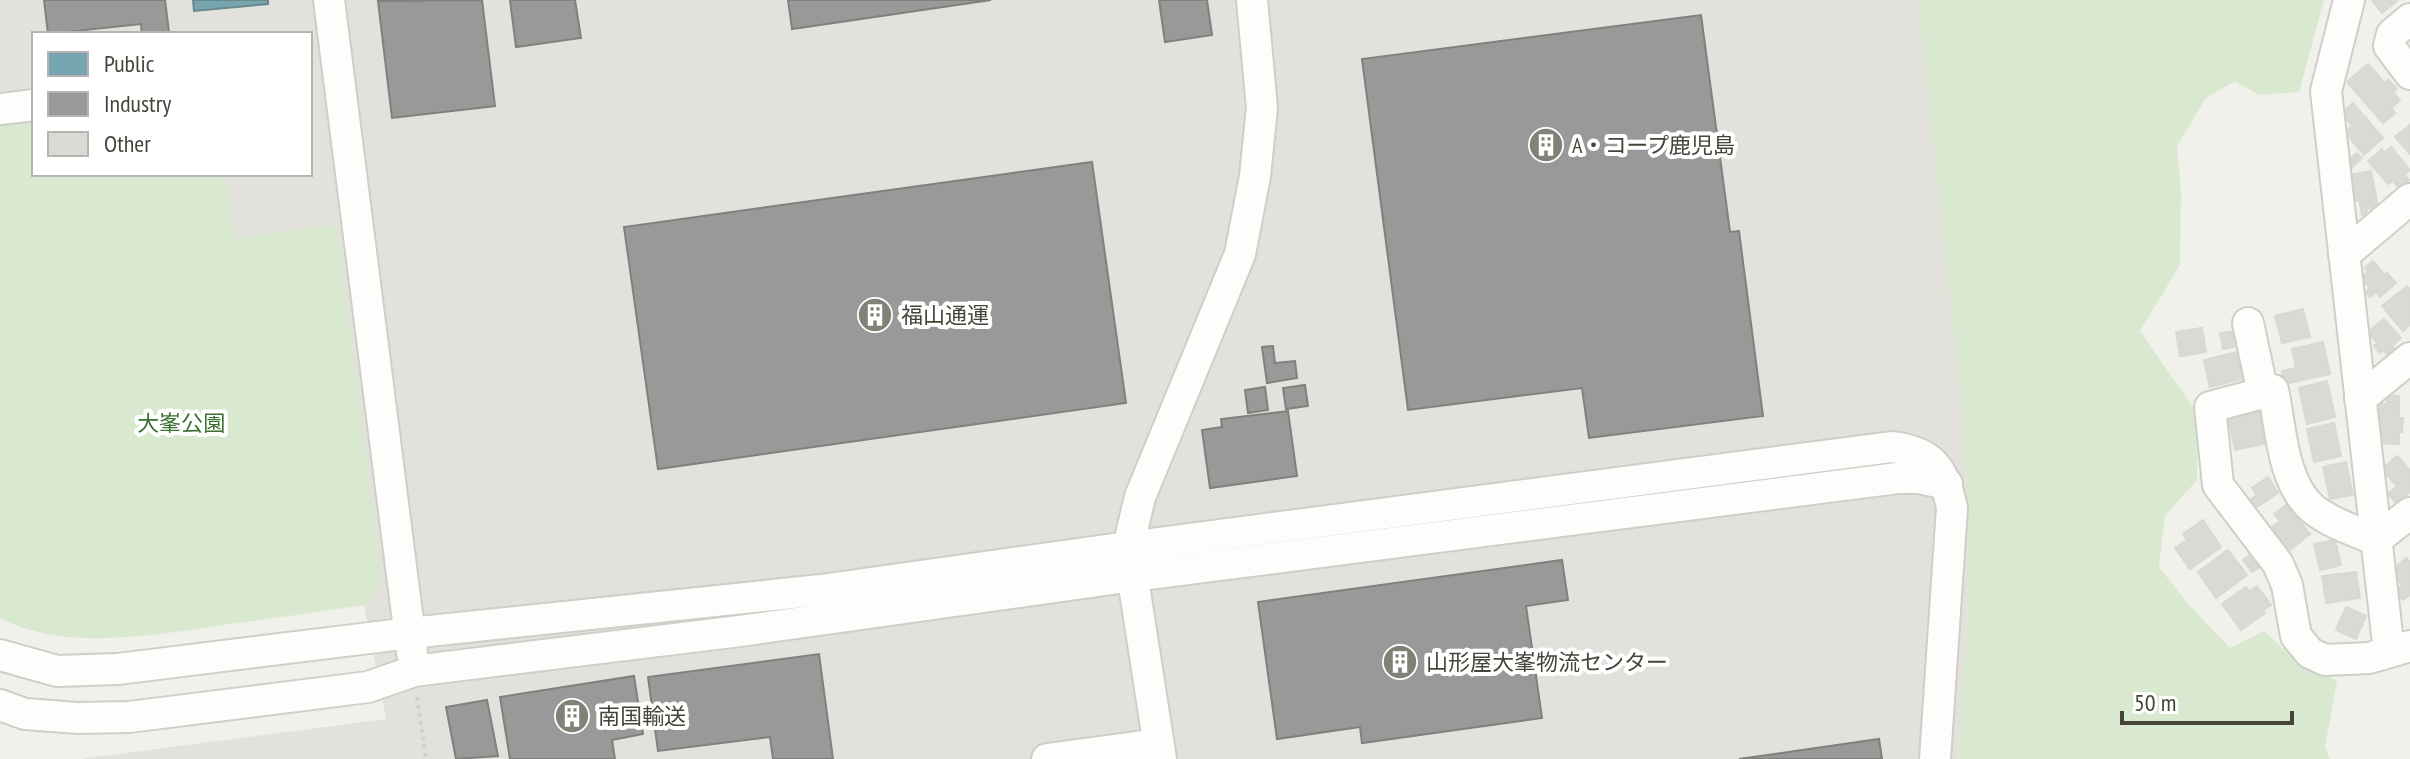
<svg xmlns="http://www.w3.org/2000/svg" width="2410" height="759" viewBox="0 0 2410 759" font-family="'PT Sans Narrow','Noto Sans JP',sans-serif">
<style>
.industrial{fill:#e2e1dc;fill-rule:evenodd}
.green{fill:#d9e9cf}
.public{fill:#76a5af;stroke:#68888c;stroke-width:2}
.industry{fill:#999;stroke:#80807c;stroke-width:2}
.building{fill:#dadad5;stroke:#d9d8d2;stroke-width:2}
.lines{fill:none;stroke-linecap:round;stroke-linejoin:round}
.minor-casing{stroke:#cfcec9;stroke-width:34}
.path{stroke:#d1d1cb;stroke-width:4;stroke-dasharray:4 4;stroke-linecap:butt}
.minor{stroke:#fdfdfc;stroke-width:30}
.labels{text-anchor:middle;dominant-baseline:central;stroke-width:8;stroke-linejoin:round;paint-order:stroke}
.poi-label{font-size:22px;fill:#464439;stroke:#fff;text-anchor:start}
.park-label{font-size:22px;fill:#3d7132;stroke:#fff}
</style>
<rect width="100%" height="100%" fill="#f1f1ec"/>
<path class="industrial" d="M0 0H1918L1964 422 1969 597 1958 759H80L386 719 364 605 367 598 0 561ZM34 34H310V174H34Z"/>
<g class="green">
<polygon points="1918,0 2324,0 2299,92 2259,95 2235,81 2206,98 2177,146 2181,193 2180,265 2140,331 2197,413 2197,480 2165,516 2159,567 2189,605 2230,648 2264,631 2297,661 2337,681 2325,747 2330,759 1958,759 1969,597 1964,422"/>
<path d="M34 116V174H225L234 238 337 224 382 582 364 605C320 612 275 618 230 624 160 634 65 653 0 618V121Z"/>
</g>
<polygon class="public" points="193,0 268,0 268,4 194,11"/>
<g class="industry">
<polygon points="44,0 165,0 169,32 142,34 141,24 48,34"/>
<polygon points="482,0 495,106 392,118 378,1"/>
<polygon points="510,0 575,0 581,38 516,47"/>
<polygon points="788,0 991,0 792,29"/>
<polygon points="1159,0 1207,0 1212,35 1165,42"/>
<polygon points="1701,15 1730,232 1739,231 1763,416 1589,438 1582,388 1408,410 1362,59"/>
<polygon points="1092,162 1126,403 658,469 624,227"/>
<polygon points="1273,346 1275,363 1295,361 1297,378 1267,383 1262,347"/>
<polygon points="1305,385 1308,406 1286,409 1283,388"/>
<polygon points="1265,387 1268,410 1248,413 1245,390"/>
<polygon points="1288,411 1297,476 1210,488 1202,430 1222,427 1221,419"/>
<polygon points="1562,560 1568,600 1526,606 1542,718 1362,743 1360,727 1277,739 1258,602"/>
<polygon points="819,654 833,759 773,759 770,737 658,751 648,677"/>
<polygon points="634,676 643,734 612,740 615,759 510,759 500,697"/>
<polygon points="487,700 498,756 456,759 446,707"/>
<polygon points="1879,739 1882,759 1739,759"/>
</g>
<g class="building">
<polygon points="2372,0 2398,0 2382,13"/>
<polygon points="2368,64 2385,83 2388,80 2397,89 2393,92 2400,100 2391,108 2395,113 2383,123 2347,82"/>
<polygon points="2353,103 2362,114 2351,124 2342,114"/>
<polygon points="2364,116 2383,138 2364,155 2345,132"/>
<polygon points="2410,125 2410,154 2395,137"/>
<polygon points="2391,147 2410,170 2405,175 2409,180 2400,189 2393,181 2388,184 2368,161 2382,149 2384,153"/>
<polygon points="2357,153 2362,158 2350,169 2345,163"/>
<polygon points="2371,171 2378,207 2366,209 2368,214 2362,215 2359,200 2349,203 2344,176"/>
<polygon points="2373,261 2385,275 2387,273 2396,283 2380,297 2376,292 2370,297 2366,292 2370,288 2361,278 2368,272 2365,268"/>
<polygon points="2407,286 2410,289 2410,325 2403,331 2382,306"/>
<polygon points="2303,309 2310,337 2282,343 2275,316"/>
<polygon points="2384,319 2401,338 2392,346 2395,349 2387,355 2384,350 2380,353 2374,346 2377,343 2368,332"/>
<polygon points="2202,328 2206,352 2180,356 2176,332"/>
<polygon points="2235,331 2238,346 2223,349 2220,333"/>
<polygon points="2323,342 2330,374 2284,384 2282,371 2296,368 2292,349"/>
<polygon points="2237,352 2243,379 2210,387 2204,360"/>
<polygon points="2327,381 2335,417 2307,424 2299,388"/>
<polygon points="2387,396 2399,396 2399,418 2403,418 2402,432 2399,432 2399,444 2380,443 2380,404 2387,404"/>
<polygon points="2260,411 2267,443 2235,450 2228,417"/>
<polygon points="2334,423 2341,456 2314,462 2307,429"/>
<polygon points="2397,456 2410,470 2410,492 2397,504 2388,494 2397,486 2382,469"/>
<polygon points="2346,462 2353,495 2330,499 2323,467"/>
<polygon points="2268,477 2278,493 2257,507 2251,499 2257,495 2252,488"/>
<polygon points="2287,504 2310,534 2290,550 2272,527 2280,521 2274,514"/>
<polygon points="2203,520 2221,547 2190,569 2175,548 2187,540 2183,534"/>
<polygon points="2335,540 2341,565 2320,570 2314,544"/>
<polygon points="2228,550 2247,575 2216,598 2198,572"/>
<polygon points="2254,552 2263,565 2252,572 2243,560"/>
<polygon points="2406,558 2410,562 2410,595 2403,600 2395,591 2402,585 2394,575 2398,572 2395,568"/>
<polygon points="2356,572 2360,598 2326,603 2322,576"/>
<polygon points="2257,586 2271,605 2263,610 2265,613 2241,630 2222,604 2246,587 2249,591"/>
<polygon points="2346,607 2366,616 2356,639 2336,630"/>
</g>
<g class="lines">
<g class="minor-casing">
<g id="minor">
<polyline points="329,0 412,653"/>
<polyline points="2349,0 2326,91 2389,652"/>
<polyline points="2410,19 2392,34 2389,46 2410,74"/>
<polyline points="0,109 34,105"/>
<polyline points="2344,255 2410,199"/>
<path d="M2248 323 2263 393 2273 390C2281 427 2282 483 2313 509 2330 523 2356 531 2376 540L2410 513"/>
<polyline points="2263,393 2210,407 2218,485 2278,564 2287,585 2296,636 2310,653 2325,660 2369,658 2410,646"/>
<polyline points="2360,399 2410,358"/>
<path d="M0 655 57 671 118 669 410 633 821 590 1128 547 1892 447C1933 452 1944 469 1952 508L1935 759"/>
<polyline points="0,705 25,714 78,718 129,717 368,687 414,671 740,631 1134,576 1898,478 1919,478 1947,484"/>
<polyline points="1047,759 1158,744"/>
<polyline points="1161,759 1128,547 1140,497 1240,254 1255,176 1262,108 1252,0"/>
</g>
</g>
<polyline class="path" points="417,697 426,759"/>
<use href="#minor" class="minor"/>
</g>
<defs>
<g id="building-disc" transform="scale(1.8)"><circle r="9.5" fill="#828178" stroke="#fff"/><path d="M-4-6H4V6H1V3H-1V6H-4ZM-2.5-4.3h1.7v1.8h-1.7ZM.8-4.3h1.7v1.8H.8ZM-2.5-1h1.7V.8h-1.7ZM.8-1h1.7V.8H.8Z" fill="#fff"/></g>
</defs>
<g fill-rule="evenodd">
<use href="#building-disc" x="1546" y="145"/>
<use href="#building-disc" x="875" y="315"/>
<use href="#building-disc" x="1400" y="662"/>
<use href="#building-disc" x="572" y="716"/>
</g>
<g class="labels">
<g class="poi-label">
<text x="1572" y="145">A・コープ鹿児島</text>
<text x="901" y="315">福山通運</text>
<text x="1426" y="662">山形屋大峯物流センター</text>
<text x="598" y="716">南国輸送</text>
</g>
<g class="park-label">
<text x="181" y="423">大峯公園</text>
</g>
</g>
<rect x="32" y="32" width="280" height="144" fill="#ffffff" stroke="#b5b4b0" stroke-width="2"/>
<rect x="48" y="52" width="40" height="24" fill="#76a5af" stroke="#b5b4b0" stroke-width="2"/>
<text x="104" y="72" font-size="24" fill="#464439">Public</text>
<rect x="48" y="92" width="40" height="24" fill="#999999" stroke="#b5b4b0" stroke-width="2"/>
<text x="104" y="112" font-size="24" fill="#464439">Industry</text>
<rect x="48" y="132" width="40" height="24" fill="#dadad5" stroke="#b5b4b0" stroke-width="2"/>
<text x="104" y="152" font-size="24" fill="#464439">Other</text>
<path d="M2122 711v12h170v-12" fill="none" stroke="#464439" stroke-width="4"/>
<text x="2134" y="711" font-size="24" fill="#464439" stroke="#ffffff" stroke-width="6" paint-order="stroke">50 m</text>
</svg>
